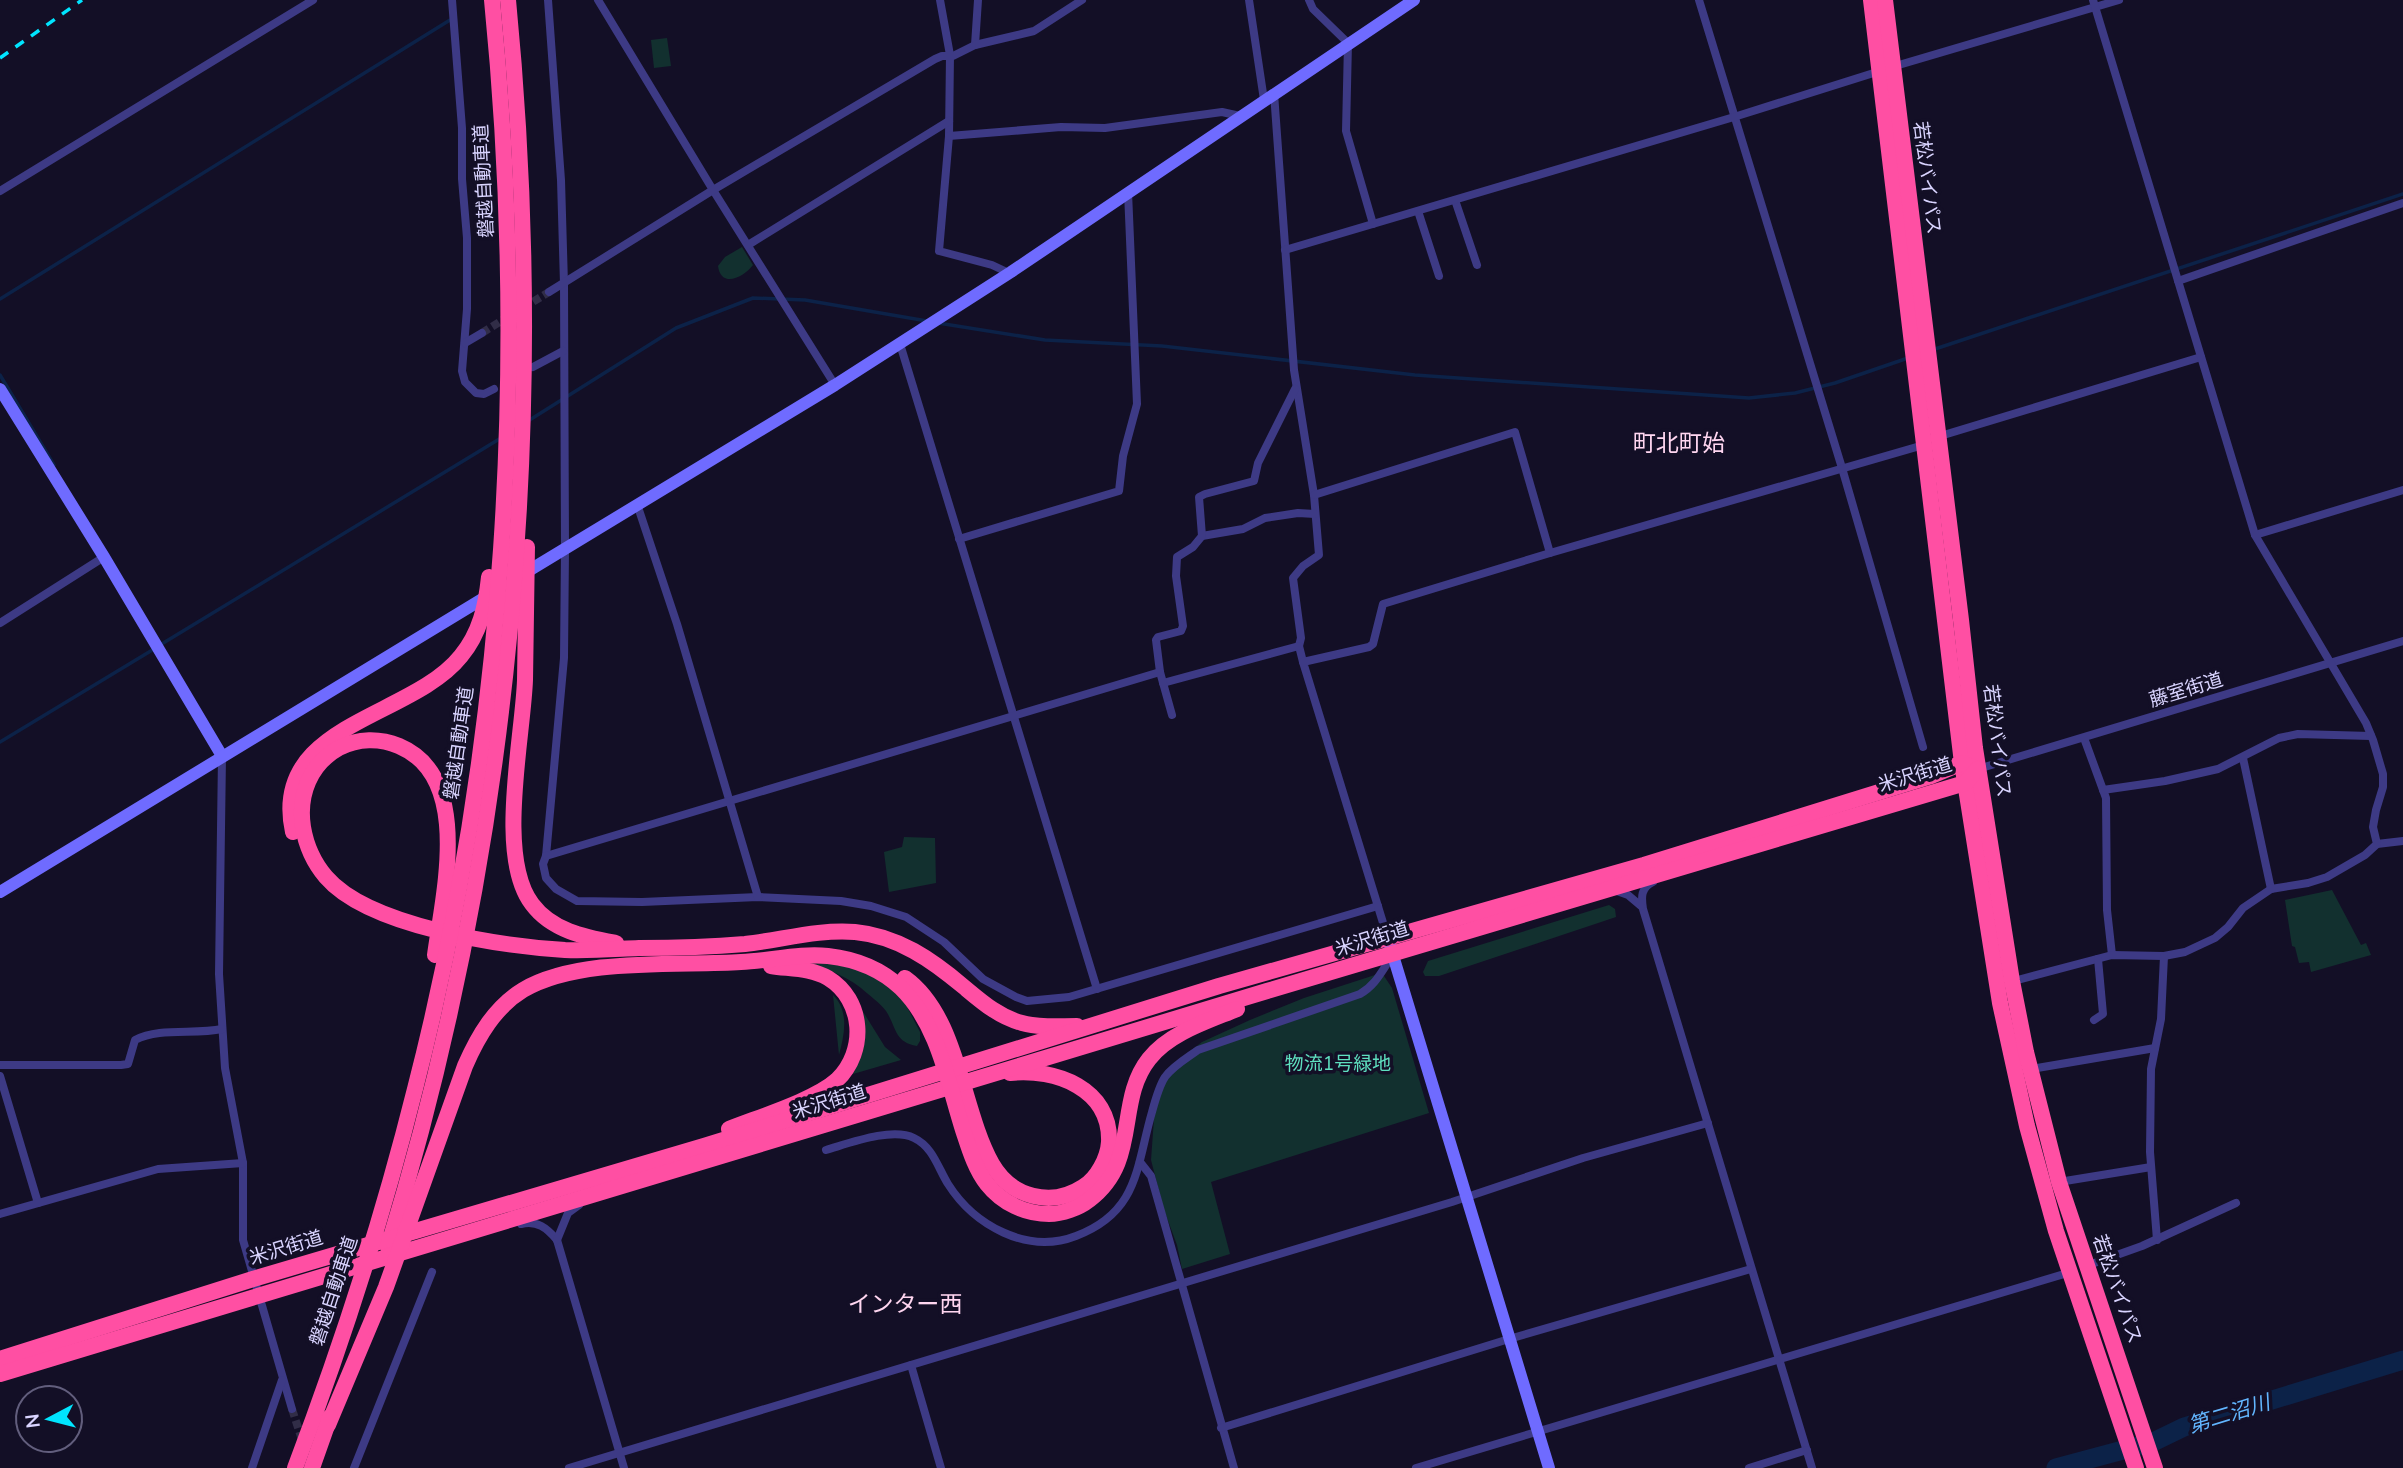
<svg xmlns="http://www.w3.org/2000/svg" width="2403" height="1468" viewBox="0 0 2403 1468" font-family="'Nunito Sans','Noto Sans JP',sans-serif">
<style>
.green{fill:#12302f}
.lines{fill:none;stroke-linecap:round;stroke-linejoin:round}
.stream{stroke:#0c2248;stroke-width:3.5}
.river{stroke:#0c2248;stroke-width:19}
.street-tunnel{stroke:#312d47;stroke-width:8;stroke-dasharray:8 4;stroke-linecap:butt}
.street{stroke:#3d3a85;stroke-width:8}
.secondary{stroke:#6f6bff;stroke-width:12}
.highway{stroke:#ff4fa3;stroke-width:16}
.rail{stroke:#00e5ff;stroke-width:3.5;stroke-dasharray:10 9;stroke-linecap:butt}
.labels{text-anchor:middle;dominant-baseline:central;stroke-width:7;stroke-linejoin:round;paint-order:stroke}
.street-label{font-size:19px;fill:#d9d4ff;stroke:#130f26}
.park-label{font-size:19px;fill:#5fe0c0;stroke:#130f26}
.water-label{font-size:21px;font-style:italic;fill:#62b6ff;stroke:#130f26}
.quarter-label{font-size:23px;fill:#ffd6f0;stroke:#130f26}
</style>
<rect width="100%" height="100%" fill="#130f26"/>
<g class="green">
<polygon points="667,38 671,66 654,68 651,40"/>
<path d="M742 247 753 265C744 277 721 289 718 266L725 257Z"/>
<polygon points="904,837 935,838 936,883 889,892 884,852 902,847"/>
<polygon points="2332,890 2361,945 2366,943 2371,955 2311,972 2309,962 2299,963 2295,947 2292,946 2285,900"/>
<polygon points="1609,905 1615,909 1616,917 1439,976 1425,976 1423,972 1428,961"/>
<path d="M810 959 875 973 902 997 920 1032V1041L917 1046C894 1042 897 1028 886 1011 880 1003 869 995 861 988 843 974 822 967 801 961Z"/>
<polygon points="1378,974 1384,976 1392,988 1429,1113 1211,1182 1230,1254 1182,1269 1177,1245 1164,1210 1151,1160 1156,1091 1168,1068 1202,1042 1250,1020 1304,998"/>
<path d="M833 995C850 1012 844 1035 839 1055Z"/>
<path d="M862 1010 885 1047 901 1060 853 1074C864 1047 867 1040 862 1010Z"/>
</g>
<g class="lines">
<g class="stream">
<polyline points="0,299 450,20"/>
<polyline points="938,323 1045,340 1162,346 1415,375 1749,398 1795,393 1835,383 1908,358"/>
<polyline points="1932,350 2403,194"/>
<polyline points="0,375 54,465"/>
<polyline points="528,421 676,328 753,298 805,300 927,321"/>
<polyline points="160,645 501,438"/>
<polyline points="0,742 154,649"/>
</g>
<polyline class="river" points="2056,1468 2153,1442 2184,1427 2403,1360"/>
<g class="street-tunnel">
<polyline points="523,308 549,292"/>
<polyline points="482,333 509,316"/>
<polyline points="292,1409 303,1443"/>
</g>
<g class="street">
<polyline points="452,0 462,128 462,179 467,238 467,309 462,371 465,382 476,393 484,394 494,389"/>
<polyline points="548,0 561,180 564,284 565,549 564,658 546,856 543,864 546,878 556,889 577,901 642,902 758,897 841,901 871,906 906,917 944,942 983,979 1016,997 1027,1001 1069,997 1378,906"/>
<polyline points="598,0 713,190 835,385"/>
<polyline points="940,0 950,55 949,136 939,251 992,265 1009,273"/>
<polyline points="1249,0 1264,100"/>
<polyline points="1309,0 1313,9 1348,43 1346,131 1373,224"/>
<polyline points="1699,0 1842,468 1923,747"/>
<polyline points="975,45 978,0"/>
<polyline points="1892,67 2119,0"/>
<polyline points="1274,93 1294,370 1314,495 1319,555 1303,566 1293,578 1301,638 1299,646 1303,662"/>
<polyline points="949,136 1061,127 1105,128 1222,112 1240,116"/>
<polyline points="0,191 313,0"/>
<polyline points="1455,200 1477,265"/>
<polyline points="1418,211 1439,276"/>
<polyline points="748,245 949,121"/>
<polyline points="1285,250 1734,117 1880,71"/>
<polyline points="2178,281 2403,203"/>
<polyline points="549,292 713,190 935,59 942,56 953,56 975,45 1034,31 1082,0"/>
<polyline points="465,343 482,333"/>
<polyline points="900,344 1097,989"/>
<polyline points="533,367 563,351"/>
<polyline points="1937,437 2201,357"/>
<polyline points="1314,495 1515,432 1550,553"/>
<polyline points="637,504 677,624 758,897"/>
<polyline points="2255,535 2403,490"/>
<polyline points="1202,536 1243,529 1265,518 1298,513 1315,514"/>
<polyline points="959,539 1119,491 1123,456 1137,404 1128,192"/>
<polyline points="0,623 104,557"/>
<polyline points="1163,683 1299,646"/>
<polyline points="1172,715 1160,672 1156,640 1158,637 1181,631 1183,626 1176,576 1177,557 1193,547 1202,536 1199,497 1205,494 1254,481 1258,463 1295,389"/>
<polyline points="2084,738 2106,798 2107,910 2112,955"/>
<polyline points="222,756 219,974 225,1068 243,1163 243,1240 292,1409"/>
<polyline points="2243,758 2271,889"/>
<polyline points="1978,769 2403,641"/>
<polyline points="2103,790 2165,781 2218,769 2279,738 2298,734 2371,736"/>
<polyline points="2377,844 2403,841"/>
<polyline points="546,856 1160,672"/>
<path d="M1653 882C1641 888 1641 896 1643 909L1812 1468"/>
<polyline points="1614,890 1628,895 1641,906"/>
<polyline points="1388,939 1303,662 1369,647 1373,644 1383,604 1550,553 1927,444"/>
<polyline points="2010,982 2112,955 2164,956 2185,952 2215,938 2228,927 2243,908 2271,889 2308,883 2327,877 2365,855 2377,844 2373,827 2376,810 2383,787 2383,774 2373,740 2366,723 2255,535 2093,0"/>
<polyline points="2094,1020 2103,1014 2098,959"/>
<path d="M0 1065H121L128 1064 135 1040C160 1027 194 1035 222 1029"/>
<polyline points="2031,1069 2155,1048"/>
<polyline points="0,1076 38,1203"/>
<path d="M826 1150C850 1143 892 1127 914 1138 933 1147 938 1168 948 1184 974 1225 1027 1255 1076 1236 1139 1212 1136 1167 1152 1112 1155 1101 1159 1086 1165 1077 1173 1066 1187 1058 1198 1050L1360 994C1377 984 1382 970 1393 955"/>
<polyline points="1140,1162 1151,1176 1234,1468"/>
<polyline points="2059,1182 2151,1167"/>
<polyline points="0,1214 158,1169 243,1163"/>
<path d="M521 1224C537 1220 547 1228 557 1240L624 1468"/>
<polyline points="557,1240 568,1213 579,1205"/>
<polyline points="2157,1240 2150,1152 2151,1069 2161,1019 2164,956"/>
<polyline points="2086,1266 2142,1246 2236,1203"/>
<polyline points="911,1365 941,1468"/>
<polyline points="1221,1428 1509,1339 1751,1269"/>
<polyline points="252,1468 282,1380"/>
<polyline points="354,1468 432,1272"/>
<polyline points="569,1468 1452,1202 1583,1158 1708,1123"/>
<polyline points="1416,1468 2071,1272"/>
<polyline points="1749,1468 1807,1450"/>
</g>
<g class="secondary">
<polyline points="0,389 104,557 222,756"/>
<polyline points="520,576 835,385 1011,272 1414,0"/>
<polyline points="0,892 489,595"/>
<polyline points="1388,939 1549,1468"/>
</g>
<g class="highway">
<polyline points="1871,0 1962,763 2000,1003 2027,1126 2056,1231 2136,1468"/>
<polyline points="1885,0 1961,620 1975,748 2012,981 2026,1052 2059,1182 2155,1468"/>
<path d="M527 547C526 591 526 635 525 680 523 737 496 857 532 904 552 931 585 937 616 943"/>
<path d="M293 832C269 723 411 719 461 656 480 633 486 606 489 577"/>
<path d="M435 955C443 894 473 777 399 746 380 738 358 738 339 748 310 764 298 795 303 827 306 845 314 863 326 877 369 927 502 946 565 950 590 951 615 949 639 948 674 948 710 947 745 944 782 940 818 929 855 932 898 936 932 960 964 987 982 1002 999 1017 1022 1023 1040 1028 1059 1026 1077 1026"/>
<path d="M905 978C959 1017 961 1109 992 1164 1011 1197 1051 1208 1083 1187 1097 1179 1108 1158 1109 1142 1111 1089 1056 1068 1010 1073"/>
<path d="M729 1129C759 1117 815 1100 837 1080 867 1051 864 1000 828 978 811 968 790 969 771 966"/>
<path d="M388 1247C512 843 549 419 508 0"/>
<polyline points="0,1359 253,1279 704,1146 1219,986 1644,865 1931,776 1962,763 1978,769"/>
<polyline points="0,1374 1267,991 1965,783 1978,769"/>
<path d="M328 1425 386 1287 465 1066C478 1036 495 1007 523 990 579 957 677 966 741 962 770 961 799 953 828 956 855 959 881 969 901 988 938 1024 948 1083 963 1130 969 1148 975 1169 987 1184 1002 1203 1025 1214 1049 1214 1062 1214 1079 1208 1089 1200 1141 1161 1115 1102 1149 1059 1169 1033 1208 1021 1237 1009"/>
<path d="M295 1468C342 1344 383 1217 415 1089 506 735 528 363 492 0"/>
<polyline points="312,1468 330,1417"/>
</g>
<polyline class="rail" points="0,58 82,0"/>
</g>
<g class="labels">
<g class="street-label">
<text transform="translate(1927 178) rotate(83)">若松バイパス</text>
<text transform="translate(484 181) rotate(-93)">磐越自動車道</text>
<text transform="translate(2186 690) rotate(-17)">藤室街道</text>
<text transform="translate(1997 741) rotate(83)">若松バイパス</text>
<text transform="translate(459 743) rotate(-82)">磐越自動車道</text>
<text transform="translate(1915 775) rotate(-17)">米沢街道</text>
<text transform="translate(1372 939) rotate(-17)">米沢街道</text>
<text transform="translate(829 1102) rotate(-17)">米沢街道</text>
<text transform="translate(286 1248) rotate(-17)">米沢街道</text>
<text transform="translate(2117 1289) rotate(71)">若松バイパス</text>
<text transform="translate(334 1291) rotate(-72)">磐越自動車道</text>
</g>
<g class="park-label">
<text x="1338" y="1064">物流1号緑地</text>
</g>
<g class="water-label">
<text transform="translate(2229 1414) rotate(-17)">第二沼川</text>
</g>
<g class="quarter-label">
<text x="1679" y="443">町北町始</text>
<text x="905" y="1304">インター西</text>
</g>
</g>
<g transform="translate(49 1419) rotate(263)"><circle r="33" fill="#130f26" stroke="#625e7d" stroke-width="2"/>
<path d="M0-5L12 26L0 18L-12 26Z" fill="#00e5ff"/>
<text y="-10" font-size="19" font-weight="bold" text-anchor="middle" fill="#d9d4ff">N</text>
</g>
</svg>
